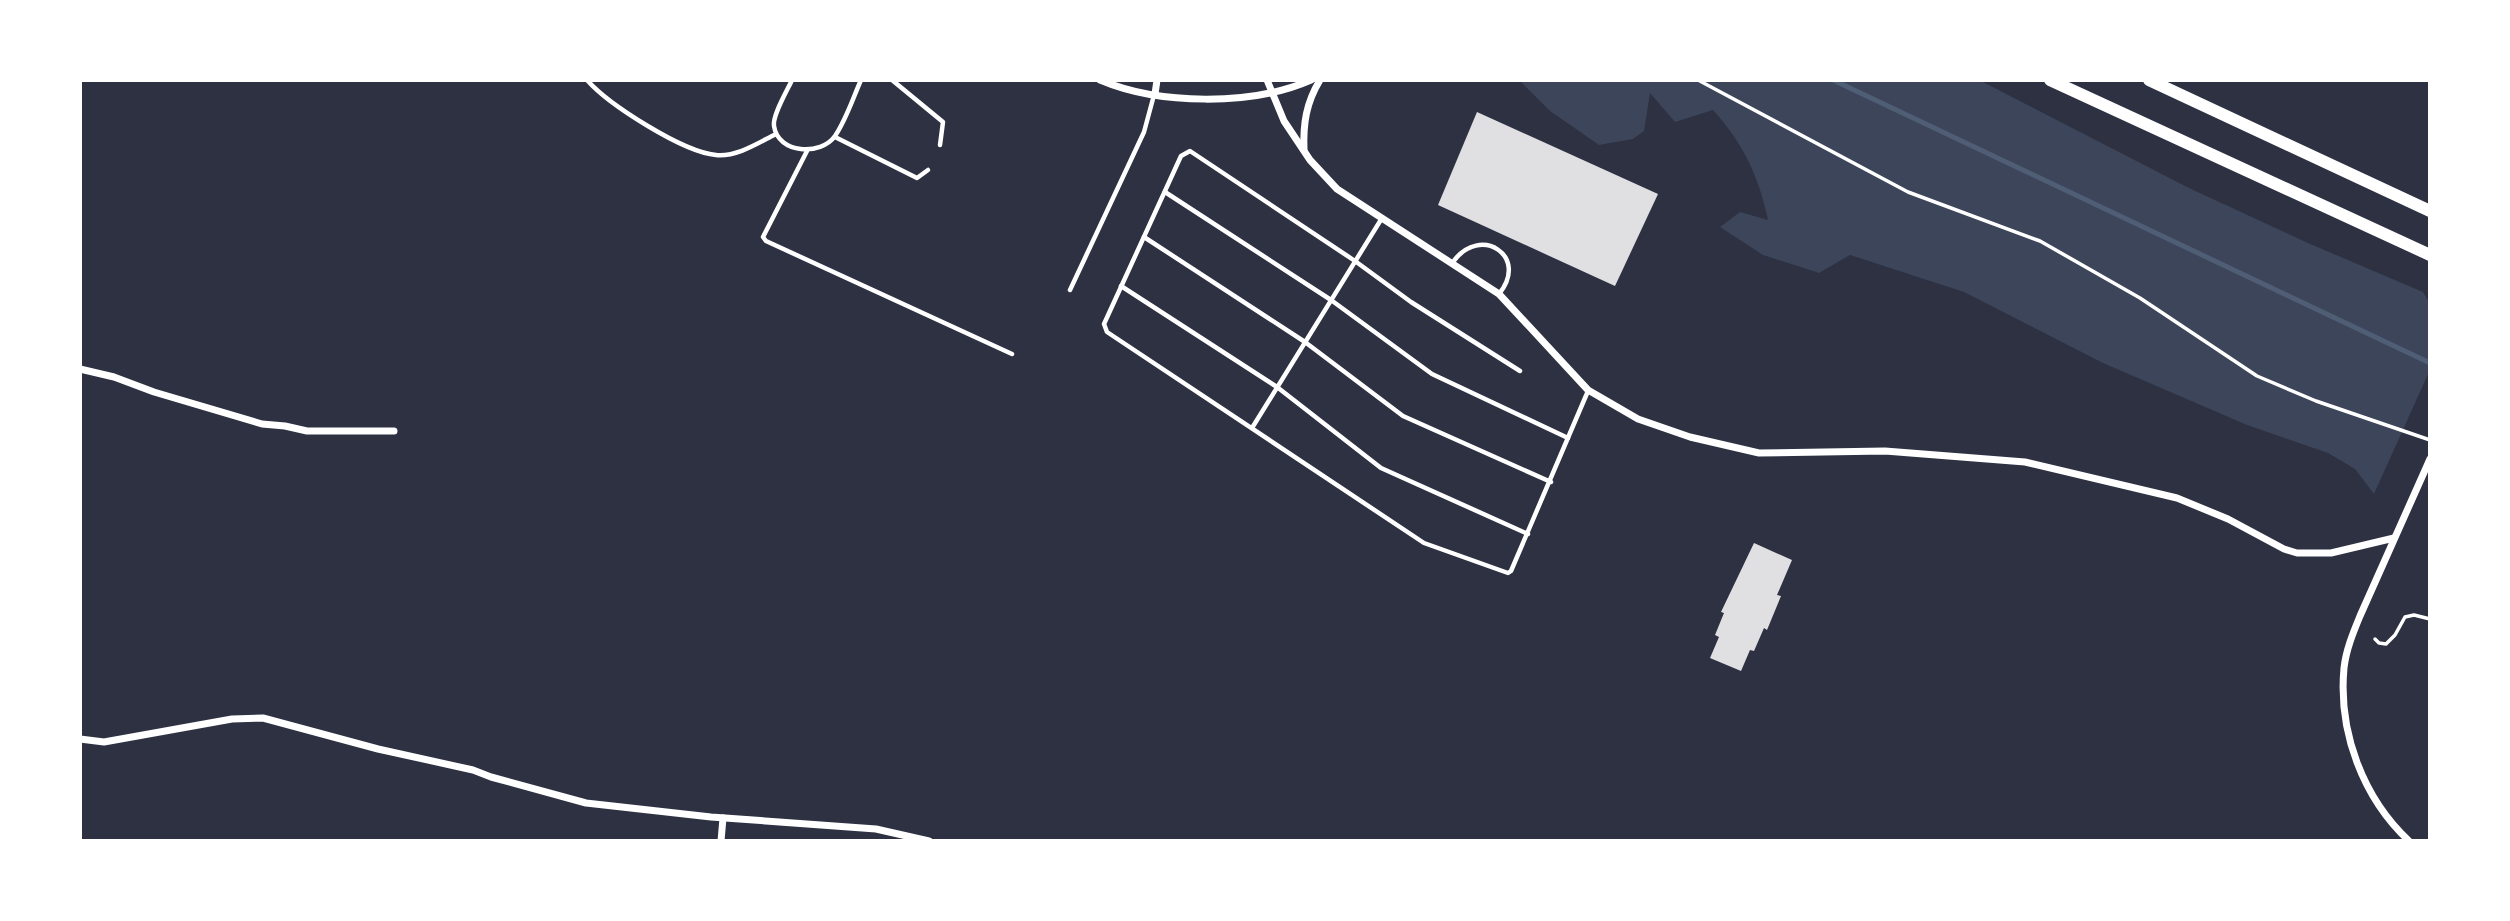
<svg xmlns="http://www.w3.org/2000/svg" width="2510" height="921" viewBox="0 0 2510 921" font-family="Commissioner,sans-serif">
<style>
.green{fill:#3c4559}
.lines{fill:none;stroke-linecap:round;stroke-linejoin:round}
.stream{stroke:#4f5d75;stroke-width:5}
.building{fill:#e0e0e3}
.path{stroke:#fff;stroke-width:3.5}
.service{stroke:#fff;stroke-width:4.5}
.minor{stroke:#fff;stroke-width:7}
.secondary{stroke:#fff;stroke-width:12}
</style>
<rect width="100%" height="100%" fill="#2d3142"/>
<path class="green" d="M1520 81H1981L2189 188 2308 243 2423 292 2429 302V372L2374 494 2355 469 2328 453 2247 425 2103 363 1964 292 1850 255 1819 273 1763 255 1720 227 1740 212 1768 220C1759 177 1743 143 1713 110L1675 122 1650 93 1644 131 1633 139 1599 145 1550 111Z"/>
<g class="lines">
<polyline class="stream" points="1833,80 2430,363"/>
</g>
<g class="building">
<polygon points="1477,112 1658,194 1615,286 1438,205"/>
<polygon points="1754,543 1792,560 1777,595 1781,596 1767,630 1764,628 1754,651 1750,650 1741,671 1710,658 1719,637 1715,635 1724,613 1721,612"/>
</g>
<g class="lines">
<g class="path">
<polyline points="1698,80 1908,192 2040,241 2140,298 2257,376 2316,401 2430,440"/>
<polyline points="2375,639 2379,643 2386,644 2395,635 2405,617 2414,615 2430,619"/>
</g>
<g class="service">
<path d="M587 80C609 105 683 152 716 155 737 157 758 143 776 134"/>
<path d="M792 80C787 91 772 116 774 126 778 154 821 156 835 136 846 120 853 98 861 80"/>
<polyline points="892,80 943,122 940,145"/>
<polyline points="835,137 917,178 928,170"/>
<polyline points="807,151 763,237 766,241 1012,354"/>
<polyline points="1165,192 1331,300 1432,374 1568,438"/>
<polyline points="1144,237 1305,342 1403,416 1551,482"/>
<path d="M1453 262C1480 224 1530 256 1499 294"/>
<polyline points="1121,286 1277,387 1381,468 1528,534"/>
<polyline points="1070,290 1144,132 1154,95"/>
<polyline points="1520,371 1411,302 1355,261 1190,151 1181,156 1104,324 1107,332 1424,543 1508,573 1511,571 1588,391"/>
<polyline points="1252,428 1382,218"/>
</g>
<g class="minor">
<path d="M1100 80C1159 105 1252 106 1311 80"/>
<polyline points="1267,80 1284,121 1310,160 1337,189 1499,294 1588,390 1638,419 1690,437 1759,453 1885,451 2025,462 2177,498 2228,519 2284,549 2297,553 2331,553 2394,538"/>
<polyline points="1155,94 1157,80"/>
<path d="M1304 150C1303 124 1306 103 1320 80"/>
<polyline points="80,369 114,377 154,392 262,424 285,426 307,431 394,431"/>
<polyline points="80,739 104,742 232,719 263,718 378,749 473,770 491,777 586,803 711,817 876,829 929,841"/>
<polyline points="721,841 723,818"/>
<path d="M2409 841C2363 798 2338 732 2344 668 2346 650 2353 633 2360 616L2430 459"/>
</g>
<g class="secondary">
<polyline points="2050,80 2430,255"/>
<polyline points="2149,80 2430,211"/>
</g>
</g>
<rect width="2510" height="921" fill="none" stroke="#ffffff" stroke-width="164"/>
</svg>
